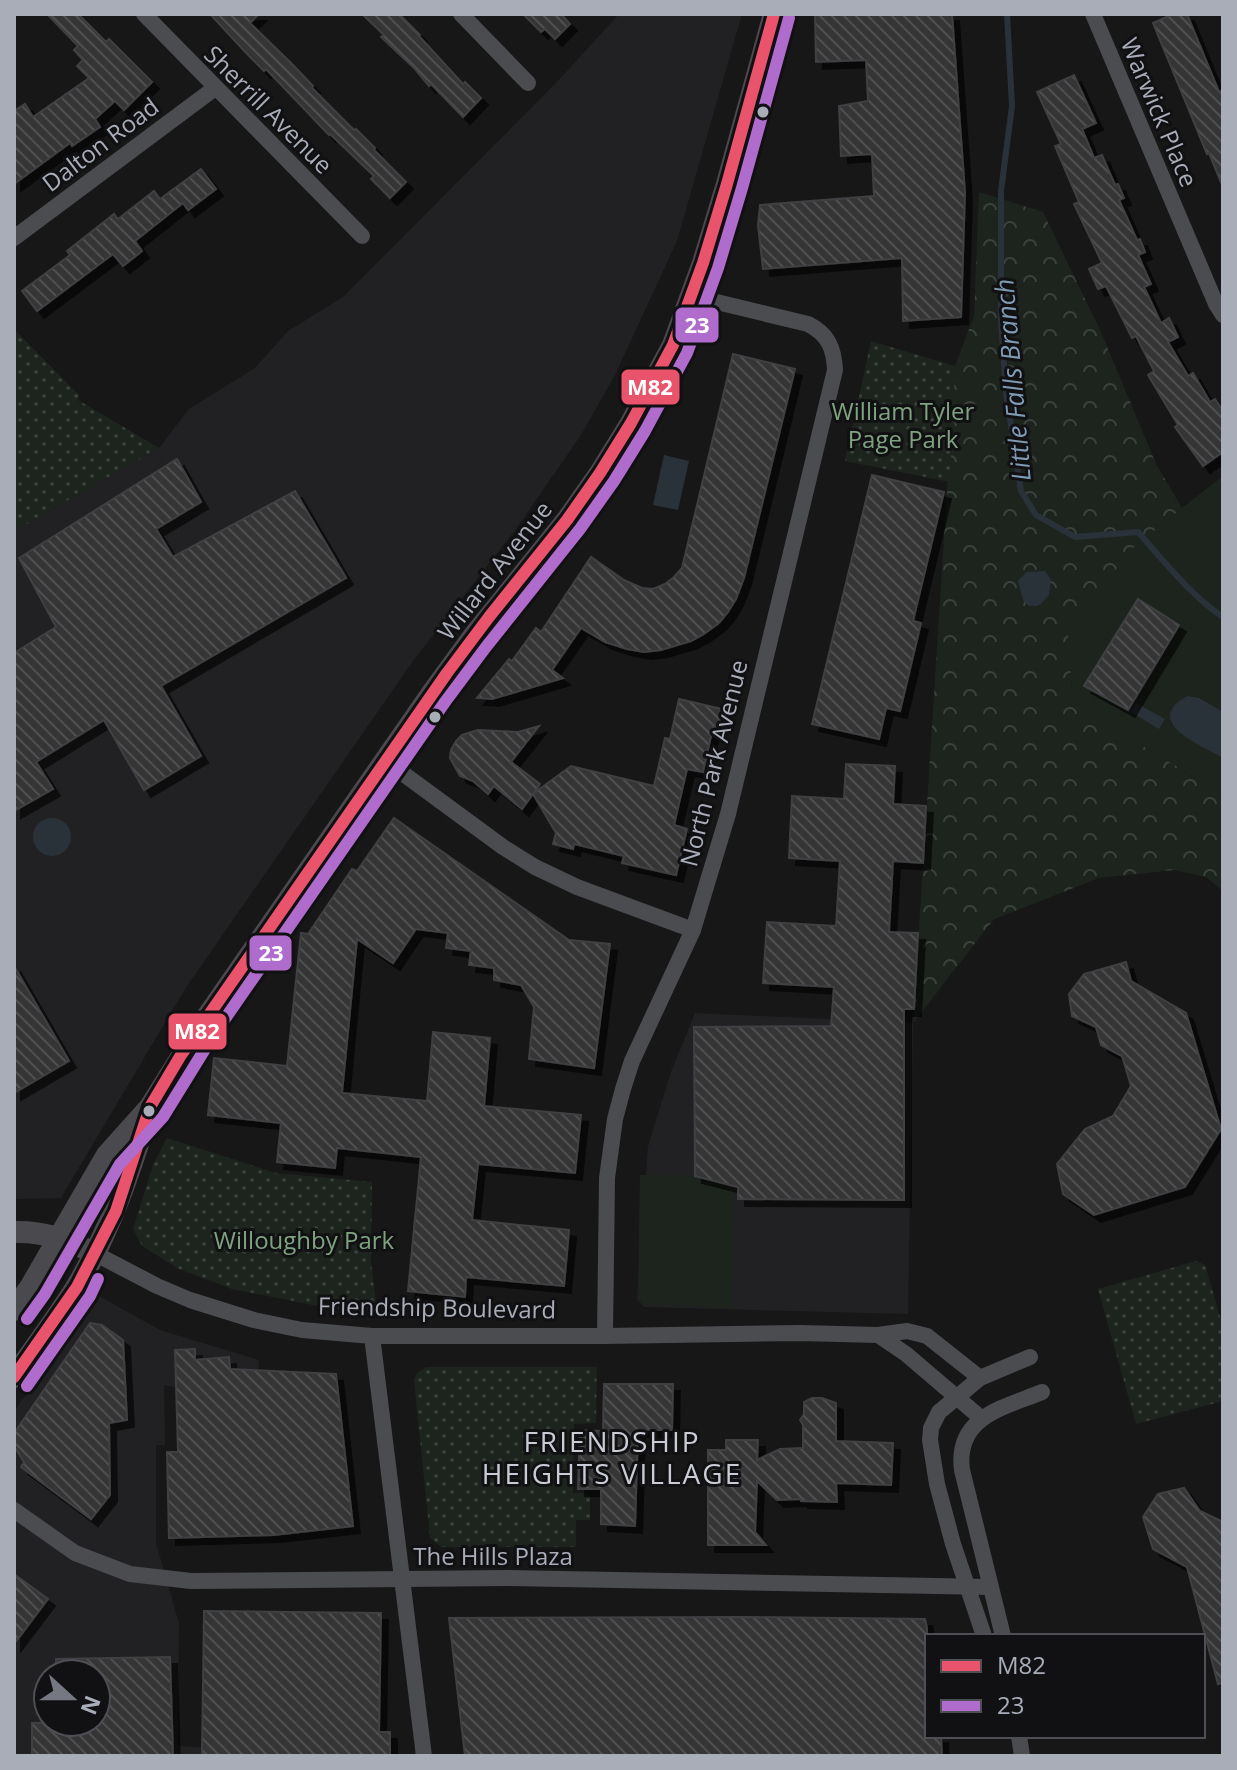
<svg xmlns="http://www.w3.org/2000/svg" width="1237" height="1770" viewBox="0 0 1237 1770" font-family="'Open Sans',sans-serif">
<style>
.built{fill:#212123;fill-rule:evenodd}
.grass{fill:#1d241e}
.forest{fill:url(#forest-crowns)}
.park{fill:url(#park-dots)}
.water{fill:#2a3239}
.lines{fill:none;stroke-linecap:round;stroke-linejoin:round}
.stream{stroke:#2a3239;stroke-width:6}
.building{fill:url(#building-back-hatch);stroke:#3f4043;stroke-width:2;filter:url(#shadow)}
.street{stroke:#4b4c50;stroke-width:16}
.secondary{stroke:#4a4a4e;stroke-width:22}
.bus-1-casing{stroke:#111113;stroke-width:18}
.bus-2-casing{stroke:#111113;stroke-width:18}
.bus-1{stroke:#e9536b;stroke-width:12}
.bus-2{stroke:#b06ccc;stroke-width:12}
.bus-dot{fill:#a8adb8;stroke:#111113;stroke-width:3}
.labels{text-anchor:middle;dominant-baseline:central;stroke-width:6;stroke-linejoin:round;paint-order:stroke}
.street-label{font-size:24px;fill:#a8adb8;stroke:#111113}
.park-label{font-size:24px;fill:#7fa381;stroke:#111113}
.water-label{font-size:26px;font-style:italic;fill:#7f9bb3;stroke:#111113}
.quarter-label{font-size:28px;letter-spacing:2px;fill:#c9ccd4;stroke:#111113}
.line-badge{stroke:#111113;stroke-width:3}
.badge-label{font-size:22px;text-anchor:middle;font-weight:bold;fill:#fff}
</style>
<defs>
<pattern id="forest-crowns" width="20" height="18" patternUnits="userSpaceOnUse" patternTransform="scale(2)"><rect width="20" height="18" fill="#1d241e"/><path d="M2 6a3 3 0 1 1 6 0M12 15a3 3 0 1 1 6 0" fill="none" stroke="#3b413d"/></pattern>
<pattern id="park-dots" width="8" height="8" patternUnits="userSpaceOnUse" patternTransform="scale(2)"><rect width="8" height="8" fill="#1d241e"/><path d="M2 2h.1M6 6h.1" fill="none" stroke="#3b413d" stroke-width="1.8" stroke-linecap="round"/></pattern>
<pattern id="building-back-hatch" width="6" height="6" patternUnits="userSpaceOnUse" patternTransform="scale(2)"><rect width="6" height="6" fill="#353536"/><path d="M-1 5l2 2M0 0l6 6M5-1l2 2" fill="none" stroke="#4f5051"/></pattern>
<filter id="shadow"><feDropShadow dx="7" dy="7" stdDeviation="0" flood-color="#0009"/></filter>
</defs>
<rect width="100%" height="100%" fill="#171717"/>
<g class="built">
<polygon points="619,14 742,14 677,241 615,375 581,435 516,529 413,661 185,989 61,1198 14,1199 14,531 159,448 189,409 255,368 288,331 343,297 557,82"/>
<polygon points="695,1013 913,1023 908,1314 644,1307 637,1299 648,1146 671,1072"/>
<path d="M99 1296 160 1330 259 1360 257 1403 164 1385 165 1445H156V1543L179 1623 178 1746 387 1756H14V1411ZM48 1674H96V1722H48Z"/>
</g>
<g class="grass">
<polygon points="1223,476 1223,795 1122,733 1072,692 1068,633 1120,549 1182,508"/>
<polygon points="640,1175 692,1175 733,1188 732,1308 647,1304 640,1300 638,1294"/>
</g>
<polygon class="forest" points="979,192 1043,212 1101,332 1156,464 1182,508 1124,555 1094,611 1068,632 1072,692 1122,733 1223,795 1223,891 1206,877 1174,870 1099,878 994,919 913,1023 955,366 974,316"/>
<g class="park">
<polygon points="14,329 79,395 78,400 159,448 14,531"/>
<polygon points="871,341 955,366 950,482 845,461"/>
<polygon points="167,1138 276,1173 372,1182 371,1263 377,1311 328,1308 232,1289 179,1269 142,1246 133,1229 153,1165"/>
<polygon points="1196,1261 1205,1265 1223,1327 1223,1401 1136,1424 1098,1289"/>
<polygon points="426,1367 597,1367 596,1423 574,1424 573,1493 590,1494 590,1520 576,1520 576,1547 441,1547 430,1537 414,1380 417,1373"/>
</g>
<g class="water">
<polygon points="664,455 689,461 678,510 653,505"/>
<polygon points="1045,571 1051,580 1049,595 1040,605 1029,606 1023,600 1018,581 1027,572"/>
<path d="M1187 696 1199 698 1223 712V758C1201 745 1141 722 1187 696Z"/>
<polygon points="1136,703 1165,719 1159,729 1131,712"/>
<circle cx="52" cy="837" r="19"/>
</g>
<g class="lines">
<path class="stream" d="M1007 14 1012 106 1001 191V320L1006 393 1021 491 1036 515 1075 537 1138 532C1164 561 1190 595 1223 617"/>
</g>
<g class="building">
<polygon points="47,14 78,14 106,42 109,39 152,82 124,110 115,101 95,119 100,127 72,146 70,143 14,184 14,111 25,104 33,117 89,78 77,66 83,60 74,50 78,46"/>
<polygon points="210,14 259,14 250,23 292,64 313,86 312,88 354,130 356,129 375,148 374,150 406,182 390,198 371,179 374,176 330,134 329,135 266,69 264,71 249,56"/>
<polygon points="362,14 399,14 420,35 419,36 463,84 465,82 481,98 463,117 431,84 429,86 415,69 381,37 384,35"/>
<polygon points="523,14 561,14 570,24 555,39 545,29 541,32"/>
<polygon points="815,14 952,14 965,193 961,317 903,321 902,258 763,269 758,225 760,205 874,196 872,154 841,156 839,106 868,101 866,60 816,62"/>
<polygon points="1173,14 1187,14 1219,92 1223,90 1223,187 1209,153 1207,154 1153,23"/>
<polygon points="1074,75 1096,123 1082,129 1094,158 1102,155 1115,185 1118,184 1124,198 1119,200 1137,240 1140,239 1145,252 1138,255 1151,284 1144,287 1161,323 1169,318 1178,337 1168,342 1188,376 1193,373 1210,402 1215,399 1223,411 1223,452 1203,466 1175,427 1178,425 1148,375 1154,371 1136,336 1132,338 1106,286 1098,289 1089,269 1102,263 1074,204 1079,202 1055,146 1061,144 1037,92"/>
<polygon points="201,169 216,189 188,210 183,203 135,241 142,251 123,266 113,254 37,311 22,291 70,255 67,251 114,214 118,219 154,191 160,199"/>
<polygon points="733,354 795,369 744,578 736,599 728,612 719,623 704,634 691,641 661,650 644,652 627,649 605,642 581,628 552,670 563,678 492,699 477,698 509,659 512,661 536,628 541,632 591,557 624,580 642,588 653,589 665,584 674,577 682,568"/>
<polygon points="177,459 201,502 156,529 173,557 295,491 346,578 161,686 201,756 144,790 104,720 36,762 53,789 14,811 14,653 56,627 19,558"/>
<polygon points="872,475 944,492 913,621 921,623 900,711 886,708 879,739 812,724"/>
<polygon points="1138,599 1179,625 1128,710 1084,686"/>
<polygon points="679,699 722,709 718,728 713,727 703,772 687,769 674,825 687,829 676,875 622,863 624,856 574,844 573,849 553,844 556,833 533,794 522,809 494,786 488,794 473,781 460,776 450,758 451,750 456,741 462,735 478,730 518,732 539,726 511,762 540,784 534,793 571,766 654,786 665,738 670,739"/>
<polygon points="846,764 895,766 893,804 926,806 923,863 893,861 889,932 918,933 914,1009 904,1009 904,1200 738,1199 738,1187 695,1176 694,1027 831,1026 834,987 763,983 767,922 836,926 840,861 789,858 792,796 844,799"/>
<polygon points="394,818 569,940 610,944 594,1068 529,1059 534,1007 521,985 494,980 494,968 469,965 471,951 446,948 448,933 416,929 393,963 357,939 342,1093 427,1101 433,1032 490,1038 484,1106 581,1115 575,1173 478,1164 472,1220 569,1230 564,1286 466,1277 465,1297 408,1291 421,1157 337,1148 335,1168 277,1162 281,1123 208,1115 214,1058 287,1066 301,933 308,934 352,869 357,871"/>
<polygon points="1126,962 1131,981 1186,1013 1221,1129 1185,1187 1094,1215 1063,1194 1057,1164 1085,1129 1113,1116 1131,1086 1122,1056 1101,1045 1096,1027 1072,1016 1069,994 1084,974"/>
<polygon points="14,966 69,1061 14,1093"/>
<polygon points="90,1323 102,1325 123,1340 127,1420 109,1423 110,1495 91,1519 21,1467 24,1462 14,1446 14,1435 17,1429"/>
<polygon points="195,1349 195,1360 229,1357 230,1369 336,1374 353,1526 274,1535 169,1538 167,1452 178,1452 175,1350"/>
<polygon points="604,1384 673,1384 672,1430 638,1430 635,1526 601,1524 601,1489 578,1489 580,1430 603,1431"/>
<polygon points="812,1398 822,1398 836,1403 836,1441 893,1443 891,1485 836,1483 837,1502 801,1501 801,1499 777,1500 757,1481 755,1532 766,1545 708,1545 708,1479 705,1473 708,1467 708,1450 726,1450 726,1440 758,1440 757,1460 780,1449 803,1448 803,1425 800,1420 804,1414 804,1402"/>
<polygon points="1184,1488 1200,1511 1223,1522 1223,1683 1218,1684 1187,1567 1153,1549 1143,1517 1158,1494"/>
<polygon points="14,1574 48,1599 14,1644"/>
<polygon points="204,1611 381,1613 379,1732 390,1732 390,1756 202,1756"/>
<polygon points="745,1617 925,1619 927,1628 927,1736 941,1736 942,1756 465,1756 449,1618"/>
<polygon points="170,1657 173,1756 32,1756 32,1723 96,1722 96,1674 56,1674 56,1659"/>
</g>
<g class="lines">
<g class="street">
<polyline points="144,14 362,236"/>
<polyline points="461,14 528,83"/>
<polyline points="1093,14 1216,304 1223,315"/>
<polyline points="14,238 215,88"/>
<polyline points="386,761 503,847 535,867 577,887 693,930"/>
<polyline points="94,1253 157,1286 190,1300 254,1320 302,1330 372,1336 605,1336 800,1333 878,1335 907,1331 927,1336 980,1378"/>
<polyline points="878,1335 906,1354 981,1418"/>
<polyline points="372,1336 424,1756"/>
<path d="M605 1336 607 1178 615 1119 623 1089 632 1061 693 930 728 814 835 370C834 348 828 334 808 324L692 296"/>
<polyline points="14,1510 75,1553 130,1574 191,1581 506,1578 990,1587"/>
<polyline points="984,1636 953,1544 937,1484 930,1440 931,1428 939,1412 980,1378 1030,1357"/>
<path d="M1003 1636 962 1470C955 1417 1003 1408 1042 1392"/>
<polyline points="1019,1736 1022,1756"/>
</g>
<g class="secondary">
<path d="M14 1232C44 1231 68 1240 94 1253"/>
<polyline points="14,1310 31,1286 107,1155 150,1107 200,1027 432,693 473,637 567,520 600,473 631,423 673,345 703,263 727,184 774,14"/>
<path d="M14 1377C35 1347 58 1317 77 1286 109 1232 129 1175 147 1115"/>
</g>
<g class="bus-1-casing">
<polyline id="bus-1" points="14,1377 77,1287 116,1211 150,1107 181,1055 447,673 489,617 567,520 600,473 631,423 673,345 703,263 727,184 774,14"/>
</g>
<g class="bus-2-casing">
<g id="bus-2">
<polyline points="27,1319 45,1294 120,1164 163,1117 213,1036 445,702 486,647 580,529 614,481 645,431 687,353 718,268 742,188 789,18"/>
<polyline points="27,1386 90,1296 98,1279"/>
</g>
</g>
<use href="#bus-1" class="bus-1"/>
<use href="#bus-2" class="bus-2"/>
</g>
<g class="bus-dot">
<circle cx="763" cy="112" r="7"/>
<circle cx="435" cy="717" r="7"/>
<circle cx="149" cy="1111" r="7"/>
</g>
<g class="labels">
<g class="street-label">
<text transform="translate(269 109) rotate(45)">Sherrill Avenue</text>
<text transform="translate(1160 112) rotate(67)">Warwick Place</text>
<text transform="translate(100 144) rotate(-37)">Dalton Road</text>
<text transform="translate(494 570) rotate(-52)">Willard Avenue</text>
<text transform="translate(713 763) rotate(-76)">North Park Avenue</text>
<text transform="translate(437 1307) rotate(1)">Friendship Boulevard</text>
<text x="493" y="1555">The Hills Plaza</text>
</g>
<g class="park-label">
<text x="903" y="410">William Tyler<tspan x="903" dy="28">Page Park</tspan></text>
<text x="304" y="1239">Willoughby Park</text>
</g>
<g class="water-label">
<text transform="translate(1012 380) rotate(-95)">Little Falls Branch</text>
</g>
<g class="quarter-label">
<text x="612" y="1441">FRIENDSHIP<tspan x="612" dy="32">HEIGHTS VILLAGE</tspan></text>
</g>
</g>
<g class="line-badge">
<rect x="674" y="306" width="46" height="38" rx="8" fill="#b06ccc"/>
<rect x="620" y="368" width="61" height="38" rx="8" fill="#e9536b"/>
<rect x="248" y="934" width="45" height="38" rx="8" fill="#b06ccc"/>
<rect x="167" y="1012" width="61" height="39" rx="8" fill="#e9536b"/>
</g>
<g class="badge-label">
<text x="697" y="333">23</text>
<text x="650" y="395">M82</text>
<text x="271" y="961">23</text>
<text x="197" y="1039">M82</text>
</g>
<rect width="1237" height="1770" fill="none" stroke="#a8adb8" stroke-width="32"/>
<rect x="925" y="1634" width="280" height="104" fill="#111113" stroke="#4d4f55" stroke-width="2"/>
<rect x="941" y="1660" width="40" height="12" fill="#e9536b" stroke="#4d4f55" stroke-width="2"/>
<text x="997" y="1674" font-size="24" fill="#a8adb8">M82</text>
<rect x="941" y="1700" width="40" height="12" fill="#b06ccc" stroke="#4d4f55" stroke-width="2"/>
<text x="997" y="1714" font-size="24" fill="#a8adb8">23</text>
<g transform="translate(72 1698) rotate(111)"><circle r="38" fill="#111113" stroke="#4d4f55" stroke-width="2"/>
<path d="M0-6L14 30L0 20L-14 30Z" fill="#757880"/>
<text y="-12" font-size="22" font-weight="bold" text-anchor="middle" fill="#a8adb8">N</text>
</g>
</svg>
